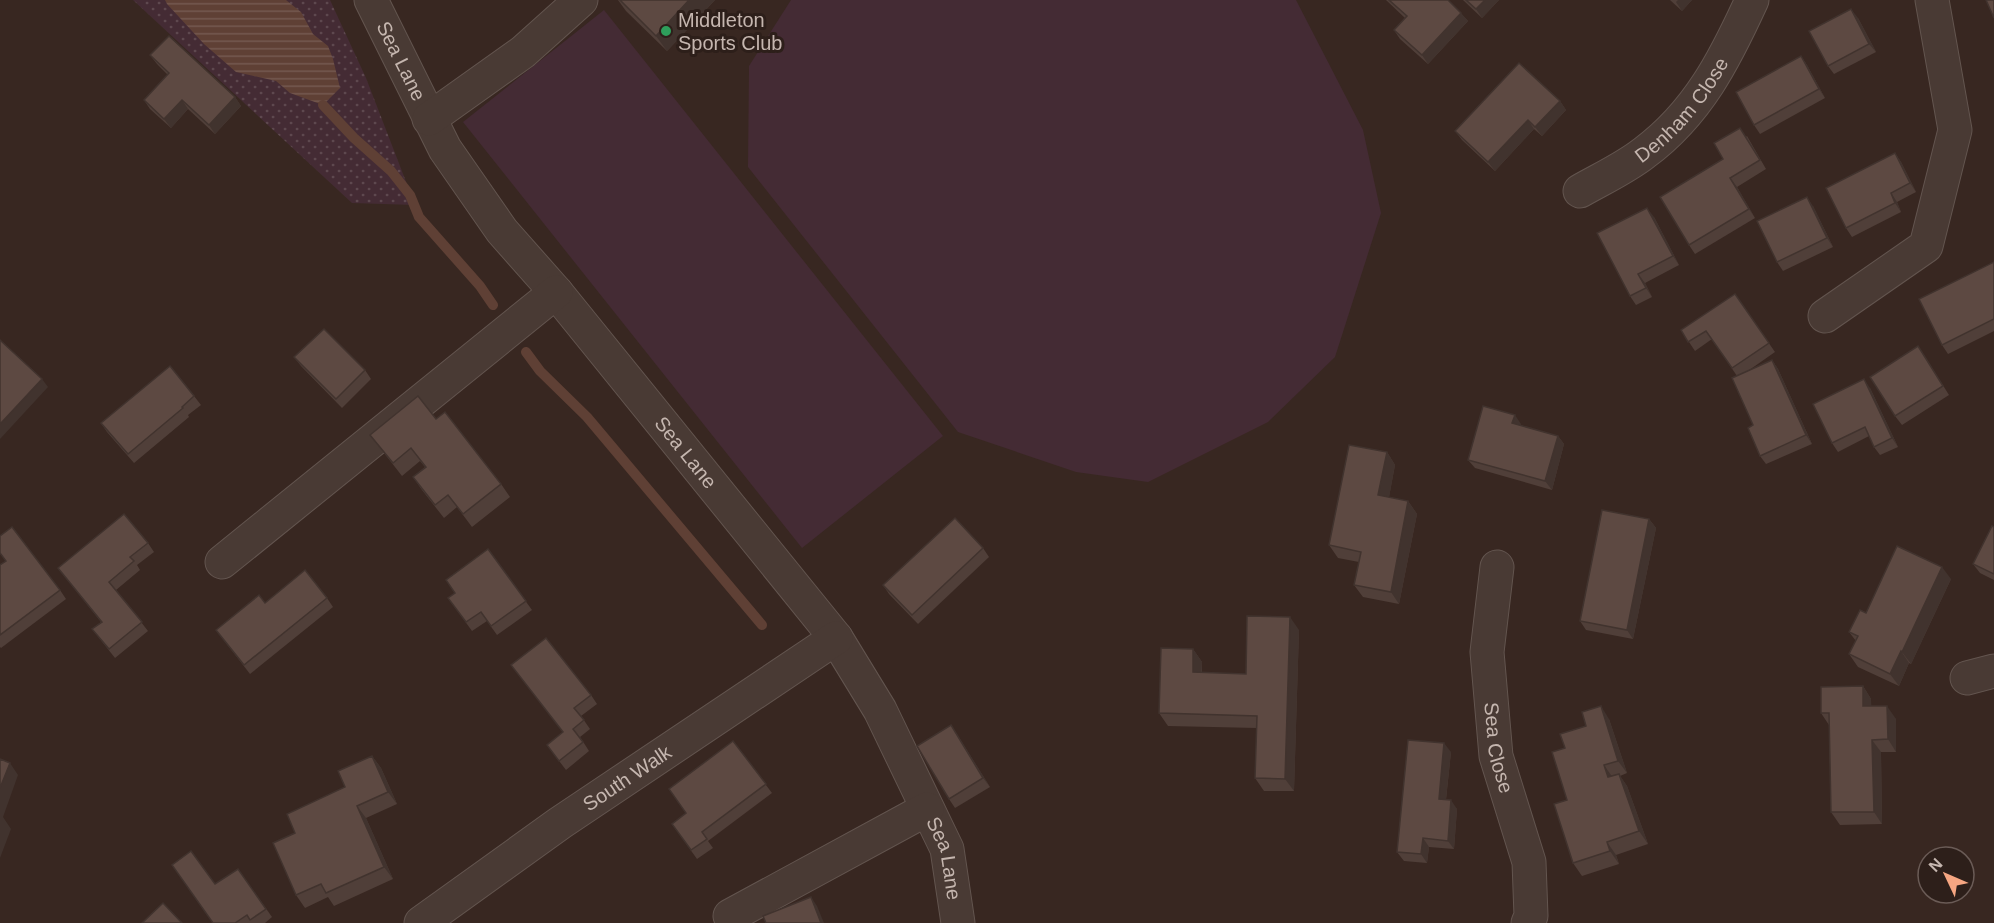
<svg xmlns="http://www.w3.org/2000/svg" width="1994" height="923" viewBox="0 0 1994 923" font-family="Helvetica,sans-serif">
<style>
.grass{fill:url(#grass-dots)}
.park{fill:#442b34}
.water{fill:url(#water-rules)}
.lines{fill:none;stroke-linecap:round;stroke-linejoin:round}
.stream{stroke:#5f4035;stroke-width:10}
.minor-casing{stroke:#63554f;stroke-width:35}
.minor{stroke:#493a34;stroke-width:33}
.wall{fill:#503f39}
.shaded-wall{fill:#41332e}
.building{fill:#5d4942;stroke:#41332e;stroke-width:1.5}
.leisure-dot{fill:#2e9e5b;stroke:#2d1f1a;stroke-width:2}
.labels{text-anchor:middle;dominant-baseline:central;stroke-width:6;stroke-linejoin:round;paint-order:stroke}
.poi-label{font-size:20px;fill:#c5b6af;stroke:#2d1f1a;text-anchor:start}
.street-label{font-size:20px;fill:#c5b6af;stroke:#2d1f1a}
</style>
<defs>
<pattern id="grass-dots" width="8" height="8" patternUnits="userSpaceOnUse" patternTransform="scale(1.5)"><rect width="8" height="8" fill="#442b34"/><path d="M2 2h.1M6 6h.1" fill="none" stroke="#5e484f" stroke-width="1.8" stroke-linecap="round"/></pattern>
<pattern id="water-rules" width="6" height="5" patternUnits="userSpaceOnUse" patternTransform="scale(1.5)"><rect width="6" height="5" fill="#5f4035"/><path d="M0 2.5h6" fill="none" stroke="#745950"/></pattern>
</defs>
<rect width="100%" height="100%" fill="#382721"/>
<polygon class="grass" points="133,0 330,0 366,78 415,205 352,203"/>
<g class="park">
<polygon points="791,0 1296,0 1363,130 1381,213 1335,357 1268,422 1148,482 1076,472 958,432 748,167 749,66"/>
<polygon points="604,10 943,436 802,548 463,122"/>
</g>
<polygon class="water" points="165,0 286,0 301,12 313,34 328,46 333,59 340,88 323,105 290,93 276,81 236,72 204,44 167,4"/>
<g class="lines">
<g class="stream">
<polyline points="323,105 354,138 391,171 410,195 419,217 480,286 493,305"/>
<polyline points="526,352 540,371 587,417 762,625"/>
</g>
<g class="minor-casing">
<g id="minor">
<path id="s1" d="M371 0 445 149 502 231 556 292 836 638 880 710 947 849 958 923"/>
<polyline points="429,119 523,52 581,0"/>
<path id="s2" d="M1580 191C1601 179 1625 168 1644 153 1698 113 1725 59 1752 0"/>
<polyline points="1825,316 1926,246 1955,130 1932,0"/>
<polyline points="222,562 556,292"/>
<path id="s3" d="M1497 567 1487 652 1496 756 1529 862 1531 916 1528 923"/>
<polyline points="1967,678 1994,671"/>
<polyline points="730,916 927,809"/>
<path id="s4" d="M421 923 560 823 836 638"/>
</g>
</g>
<use href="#minor" class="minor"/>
</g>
<g class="wall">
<polygon points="618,0 715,0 667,51 626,11"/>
<polygon points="1386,0 1448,0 1468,21 1428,64 1400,39 1394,30 1405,18"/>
<polygon points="1463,0 1499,0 1482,18"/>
<polygon points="1670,0 1692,0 1682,11"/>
<polygon points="1858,18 1876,52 1834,74 1828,66"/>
<polygon points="150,55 235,97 241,106 215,134 188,109 171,128 150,109 144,100 168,75 157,64"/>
<polygon points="1801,56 1807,65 1825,98 1760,134 1754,125"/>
<polygon points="1560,101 1566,110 1542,136 1534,129 1495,171 1462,140 1455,131"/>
<polygon points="1747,136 1766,169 1737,187 1755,218 1695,254 1689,245 1723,159"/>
<polygon points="1895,153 1901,162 1916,192 1897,202 1901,212 1852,237 1846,228"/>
<polygon points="1813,206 1833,247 1783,271 1777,262"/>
<polygon points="1654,217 1679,265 1645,283 1652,297 1636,305 1630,296"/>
<polygon points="1994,262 1994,331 1948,354 1942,345"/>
<polygon points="1735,294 1775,352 1745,373 1772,360 1778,369 1812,444 1766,464 1760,456 1753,425 1737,376 1712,339 1695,351 1681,330"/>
<polygon points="1924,355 1949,395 1902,425 1895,416"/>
<polygon points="294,357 365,370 371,379 342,408 301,366"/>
<polygon points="1870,388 1898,447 1880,455 1874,447 1869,436 1838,452 1832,443"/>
<polygon points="194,396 201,405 188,415 189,417 134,463 107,432 101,423"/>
<polygon points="436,419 501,484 510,497 472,527 457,507 444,518 422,490 413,477 425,467 420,461 402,476 370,435"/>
<polygon points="1521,424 1520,425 1558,436 1564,444 1552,490 1475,468 1468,460"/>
<polygon points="1387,452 1395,465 1389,497 1408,501 1417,514 1399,604 1363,597 1354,585 1359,562 1338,558 1329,545"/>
<polygon points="1649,519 1656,528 1633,639 1586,630 1580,621"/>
<polygon points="1994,527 1994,580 1980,573 1973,564"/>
<polygon points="148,543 154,552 137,565 140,570 116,590 148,631 115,658 92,629 101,622 58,568"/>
<polygon points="983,548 989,557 918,624 889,594 883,585"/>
<polygon points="488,549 532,610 497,635 487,621 472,631 448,598 455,593"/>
<polygon points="0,565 60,590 66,599 1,648 0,647"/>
<polygon points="1951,579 1911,664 1909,663 1899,686 1858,667 1849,654 1856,641 1849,632 1866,613"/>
<polygon points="327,598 333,607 250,674 216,630 265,603"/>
<polygon points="1299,630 1294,791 1264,791 1255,778 1257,728 1168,726 1159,713 1193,649 1202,662 1202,673 1246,674"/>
<polygon points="511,665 591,695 597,704 581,716 590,729 580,737 589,751 566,770 547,745 563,732"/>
<polygon points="1863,686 1871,699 1871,706 1896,719 1896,752 1881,752 1882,824 1840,825 1831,812 1829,725 1821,713"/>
<polygon points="1609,719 1627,773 1620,776 1627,786 1648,844 1616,855 1619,864 1582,876 1573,863 1567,800 1565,748"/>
<polygon points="951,725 990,787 955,808 949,799"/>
<polygon points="733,741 772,793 708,841 713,848 697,859 672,824 686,813"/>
<polygon points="1451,752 1446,800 1457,809 1454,849 1429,847 1427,863 1404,861 1397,852"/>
<polygon points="372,756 381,768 397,804 366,818 393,879 334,906 328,897 305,908 296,895 295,833 345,787"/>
<polygon points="238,869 272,917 265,923 213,923 215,884"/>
</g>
<g class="shaded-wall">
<polygon points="689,0 715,0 667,51 656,36"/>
<polygon points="1485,0 1499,0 1482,18 1476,9"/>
<polygon points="1678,0 1692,0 1682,11 1676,2"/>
<polygon points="1851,9 1858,18 1876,52 1869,44"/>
<polygon points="1461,13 1468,21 1428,64 1422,55"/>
<polygon points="1801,56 1807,65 1825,98 1819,89"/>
<polygon points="235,97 241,106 215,134 209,125"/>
<polygon points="182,100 188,109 171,128 164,119"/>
<polygon points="1560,101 1566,110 1542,136 1535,127"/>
<polygon points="1528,120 1534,129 1495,171 1488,162"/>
<polygon points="1895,153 1901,162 1916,192 1910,183"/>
<polygon points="1730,178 1737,187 1755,218 1749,209"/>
<polygon points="1891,193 1897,202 1901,212 1895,203"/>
<polygon points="1807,197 1813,206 1833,247 1827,238"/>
<polygon points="1647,208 1654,217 1679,265 1673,256"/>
<polygon points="1638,274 1645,283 1652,297 1646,288"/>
<polygon points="1772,360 1778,369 1812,444 1806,435"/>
<polygon points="42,379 48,387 0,439 0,424"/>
<polygon points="1864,379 1870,388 1898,447 1892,438"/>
<polygon points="1515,415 1521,424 1518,431 1512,423"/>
<polygon points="1558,436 1564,444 1552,490 1545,481"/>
<polygon points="1387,452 1395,465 1387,508 1378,495"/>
<polygon points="1408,501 1417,514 1399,604 1391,592"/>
<polygon points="1649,519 1656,528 1633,639 1627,630"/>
<polygon points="1942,567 1951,579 1911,664 1902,652"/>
<polygon points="1290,617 1299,630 1294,791 1285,779"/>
<polygon points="1193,649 1202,662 1201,685 1193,672"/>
<polygon points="1901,651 1909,663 1899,686 1890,674"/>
<polygon points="1863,686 1871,699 1872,719 1863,706"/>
<polygon points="1601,706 1609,719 1627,773 1618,761"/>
<polygon points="1887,706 1896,719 1896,752 1888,739"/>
<polygon points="951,725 957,734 990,787 983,778"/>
<polygon points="1872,740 1881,752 1882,824 1874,812"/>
<polygon points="1444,743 1451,752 1445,808 1439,799"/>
<polygon points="372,756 381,768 397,804 388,792"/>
<polygon points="10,763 18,775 3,817 11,829 0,858 0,788"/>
<polygon points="1604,765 1613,778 1608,777"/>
<polygon points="1619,774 1627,786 1648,844 1639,831"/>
<polygon points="1451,800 1457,809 1454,849 1448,841"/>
<polygon points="357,806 366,818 393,879 384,867"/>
<polygon points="1423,838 1429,847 1427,863 1421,854"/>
<polygon points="1607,842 1616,855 1619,864 1610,851"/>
<polygon points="811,897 817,906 824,923 821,923"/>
</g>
<g class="building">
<polygon points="620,0 689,0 656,36"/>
<polygon points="1389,0 1448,0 1461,13 1422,55 1394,30 1407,16"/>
<polygon points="1466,0 1485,0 1476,9"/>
<polygon points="1986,0 1994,0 1994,18"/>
<polygon points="1851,9 1869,44 1828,66 1809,31"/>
<polygon points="169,36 235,97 209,125 182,100 164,119 144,100 169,73 150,55"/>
<polygon points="1801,56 1819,89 1754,125 1736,92"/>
<polygon points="1519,63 1560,101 1535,127 1528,120 1488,162 1455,131"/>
<polygon points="1740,128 1760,160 1730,178 1749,209 1689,245 1660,197 1723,159 1714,143"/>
<polygon points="1895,153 1910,183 1891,193 1895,203 1846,228 1826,188"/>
<polygon points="1807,197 1827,238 1777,262 1757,221"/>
<polygon points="1647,208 1673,256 1638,274 1646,288 1630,296 1597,233"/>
<polygon points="1994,262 1994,319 1942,345 1919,299"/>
<polygon points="1735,294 1769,343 1732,368 1706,331 1688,342 1681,330"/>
<polygon points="324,329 365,370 336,399 294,357"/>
<polygon points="0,340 42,379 0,424"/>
<polygon points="1918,346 1943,386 1895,416 1870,377"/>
<polygon points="1772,360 1806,435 1760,456 1748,428 1753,425 1732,378"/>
<polygon points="170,366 194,396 182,407 183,408 128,454 101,423"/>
<polygon points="1864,379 1892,438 1874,447 1865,427 1832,443 1813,404"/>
<polygon points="418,396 436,419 445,412 501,484 463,514 448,495 435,505 413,477 426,467 411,448 393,463 370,435"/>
<polygon points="1483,406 1515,415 1512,423 1558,436 1545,481 1468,460"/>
<polygon points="1349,445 1387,452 1378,495 1408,501 1391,592 1354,585 1361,552 1329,545"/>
<polygon points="1602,510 1649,519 1627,630 1580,621"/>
<polygon points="124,514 148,543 130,557 134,561 109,582 142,622 109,649 92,629 102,622 58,568"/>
<polygon points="955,518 983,548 912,615 883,585"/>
<polygon points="1992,526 1994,527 1994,574 1973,564"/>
<polygon points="12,527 60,590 0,635 0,565 6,561 0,553 0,536"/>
<polygon points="1897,546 1942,567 1902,652 1901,651 1890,674 1849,654 1858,636 1849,632 1860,610 1866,613"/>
<polygon points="488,549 526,601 491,626 481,612 466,622 448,598 455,593 446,580"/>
<polygon points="305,570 327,598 244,665 216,630 259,595 265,603"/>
<polygon points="1247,616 1290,617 1285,779 1255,778 1257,716 1159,713 1161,648 1193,649 1193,672 1246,674"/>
<polygon points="546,638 591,695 574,708 584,720 573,729 583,742 559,761 547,745 563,732 511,665"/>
<polygon points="1863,686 1863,706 1887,706 1888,739 1872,740 1874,812 1831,812 1829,713 1821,713 1821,687"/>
<polygon points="1601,706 1618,761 1604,765 1608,777 1619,774 1639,831 1607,842 1610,851 1573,863 1554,804 1567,800 1552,752 1565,748 1560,734 1586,726 1582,712"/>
<polygon points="951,725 983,778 949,799 917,746"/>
<polygon points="1408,740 1444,743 1439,799 1451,800 1448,841 1423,838 1421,854 1397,852"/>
<polygon points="733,741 766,784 702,832 707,839 691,850 672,824 686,813 669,789"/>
<polygon points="372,756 388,792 357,806 384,867 326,893 321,884 296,895 273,843 295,833 287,814 345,787 338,771"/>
<polygon points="0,759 10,763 0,788"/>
<polygon points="191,851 215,884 238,869 266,909 250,920 247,915 235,923 213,923 172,865"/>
<polygon points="811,897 821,923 766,923 763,916"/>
<polygon points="163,903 182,923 142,923"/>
</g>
<circle class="leisure-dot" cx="666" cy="31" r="6"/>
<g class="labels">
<g class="poi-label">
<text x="678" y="20">Middleton<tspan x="678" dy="23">Sports Club</tspan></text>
</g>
<g class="street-label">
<text stroke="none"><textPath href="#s1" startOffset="68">Sea Lane</textPath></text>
<text stroke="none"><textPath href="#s2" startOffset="132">Denham Close</textPath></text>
<text stroke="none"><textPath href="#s1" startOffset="554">Sea Lane</textPath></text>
<text stroke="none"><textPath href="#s3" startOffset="182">Sea Close</textPath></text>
<text stroke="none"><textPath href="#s4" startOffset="252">South Walk</textPath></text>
<text stroke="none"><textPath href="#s1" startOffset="1040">Sea Lane</textPath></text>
</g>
</g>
<g transform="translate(1946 875) rotate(314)"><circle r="28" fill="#2d1f1a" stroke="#6a5b56" stroke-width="1.5"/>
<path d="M0-4.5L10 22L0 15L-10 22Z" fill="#f6a682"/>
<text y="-9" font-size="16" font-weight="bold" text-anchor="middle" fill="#c5b6af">N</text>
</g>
</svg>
